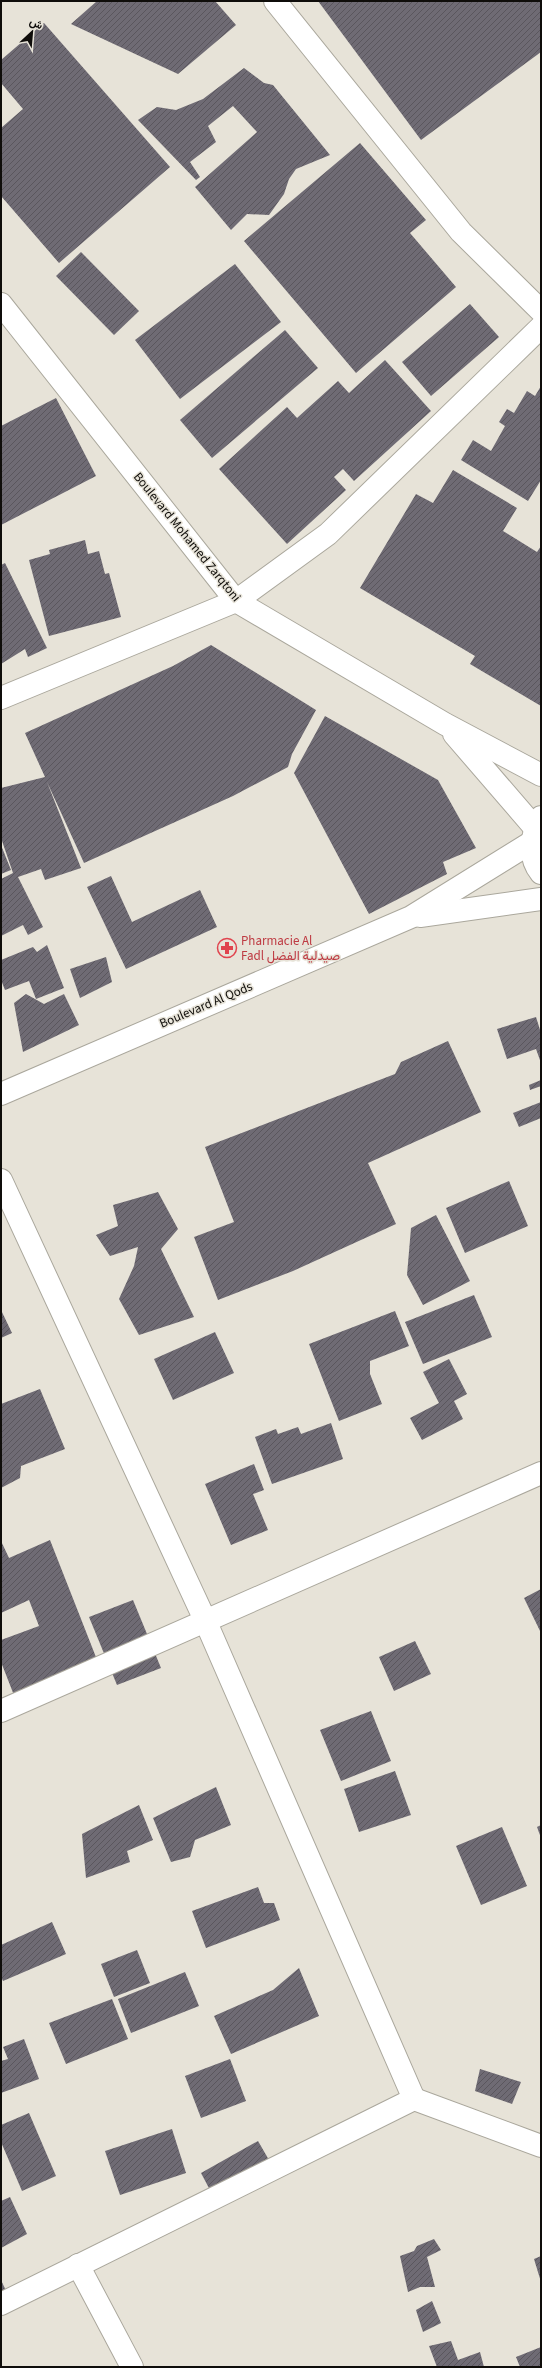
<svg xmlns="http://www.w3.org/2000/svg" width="542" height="2368" viewBox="0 0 542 2368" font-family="'Source Sans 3',Vazirmatn,sans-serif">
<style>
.building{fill:url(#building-hatch)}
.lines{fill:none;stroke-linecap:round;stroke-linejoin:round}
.street-casing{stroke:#aaa79c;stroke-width:24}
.secondary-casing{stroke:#aaa79c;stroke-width:24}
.street{stroke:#fff;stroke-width:22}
.secondary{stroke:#fff;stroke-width:22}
.labels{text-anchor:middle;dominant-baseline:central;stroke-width:3;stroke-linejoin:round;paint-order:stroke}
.street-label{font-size:13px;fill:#0f0d0a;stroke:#e7e3d8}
.health-label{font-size:13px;fill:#be3a42;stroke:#e7e3d8;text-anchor:start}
</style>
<defs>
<pattern id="building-hatch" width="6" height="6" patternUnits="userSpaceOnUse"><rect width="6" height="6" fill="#6f6b74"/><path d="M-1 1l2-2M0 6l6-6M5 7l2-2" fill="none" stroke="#5a565d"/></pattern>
</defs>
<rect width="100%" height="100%" fill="#e7e3d8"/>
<g class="building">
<polygon points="97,1 215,1 236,25 178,74 71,24"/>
<polygon points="318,1 541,1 541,52 421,140"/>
<polygon points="44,23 170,167 59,263 1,196 1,128 23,109 1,83 1,60"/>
<polygon points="244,68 264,83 273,85 330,155 296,169 289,179 284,194 269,215 247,214 231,230 195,187 257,132 233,106 208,126 216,142 190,162 200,177 196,180 138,120 157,107 176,110 203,99"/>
<polygon points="360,143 426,220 410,233 456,287 356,373 244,241"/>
<polygon points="81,252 139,311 114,335 56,276"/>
<polygon points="235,264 281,322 180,399 135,340"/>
<polygon points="470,304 499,337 431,396 402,362"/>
<polygon points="285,330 318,368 212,458 180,420"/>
<polygon points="385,360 431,411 354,481 343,469 334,477 346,490 287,544 219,469 287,407 297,418 338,381 349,393"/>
<polygon points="541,386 541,480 528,501 461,460 473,440 491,451 505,426 499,422 507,409 514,413 527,391 535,396"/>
<polygon points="56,398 96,476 1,525 1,426"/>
<polygon points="453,470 517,508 503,531 537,552 541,546 541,706 470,664 475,656 360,588 416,494 433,503"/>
<polygon points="85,540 88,554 99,551 105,574 109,573 121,617 49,636 29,560 50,554 49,550"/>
<polygon points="5,563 47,648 28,657 25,649 1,664 1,565"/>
<polygon points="211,645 316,710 292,754 288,767 233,796 84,863 47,782 81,868 45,880 41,869 18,877 43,927 28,935 23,925 1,936 1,879 13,873 1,838 1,788 45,777 25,733 173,666"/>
<polygon points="325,716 438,780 476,848 443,862 447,874 369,914 294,773"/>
<polygon points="1,845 11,870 1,874"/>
<polygon points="111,876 132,922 200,890 217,927 126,969 87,887"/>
<polygon points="47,945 64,988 36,999 29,981 5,990 1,980 1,960 33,947 37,952"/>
<polygon points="106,957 112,982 80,998 70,969"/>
<polygon points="26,994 44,1004 64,994 79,1025 23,1052 14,1003"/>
<polygon points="536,1017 541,1033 541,1063 536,1049 507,1059 497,1029"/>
<polygon points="448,1041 481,1112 368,1163 396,1224 293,1271 218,1300 194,1237 234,1222 205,1147 395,1074 401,1062"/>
<polygon points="541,1080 541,1086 530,1090 529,1085"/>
<polygon points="541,1102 541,1118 519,1127 513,1113"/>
<polygon points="509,1181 528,1226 465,1253 446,1208"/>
<polygon points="158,1192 178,1229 161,1249 194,1317 139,1335 119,1299 134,1266 138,1247 110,1256 96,1235 118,1226 113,1205"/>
<polygon points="436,1215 470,1281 423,1305 407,1275 411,1228"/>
<polygon points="474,1295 492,1337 423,1364 405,1322"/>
<polygon points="1,1310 12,1333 1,1338"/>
<polygon points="395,1311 409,1346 370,1361 370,1374 382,1404 339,1421 309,1344"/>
<polygon points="215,1332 234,1373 173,1400 154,1359"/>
<polygon points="449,1359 467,1394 454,1401 463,1419 422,1440 410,1418 439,1403 423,1372"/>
<polygon points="40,1389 65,1449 21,1466 20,1478 1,1488 1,1404"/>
<polygon points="331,1423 343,1459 272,1484 255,1437 276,1429 278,1434 298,1427 301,1434"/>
<polygon points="254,1464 264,1490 253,1494 268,1530 231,1545 205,1484"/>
<polygon points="50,1540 103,1675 19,1708 1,1662 1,1640 39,1626 29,1600 1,1613 1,1541 9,1558"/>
<polygon points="541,1589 541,1633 524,1598"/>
<polygon points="133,1600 161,1668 117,1685 89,1617"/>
<polygon points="415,1641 431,1674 394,1691 379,1657"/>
<polygon points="371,1711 391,1761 341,1781 320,1730"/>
<polygon points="395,1771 411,1815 359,1832 344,1789"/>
<polygon points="216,1787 231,1825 195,1840 190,1857 171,1862 153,1818"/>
<polygon points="139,1805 153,1840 127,1851 130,1862 86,1878 82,1834"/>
<polygon points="541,1825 541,1838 537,1827"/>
<polygon points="502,1827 527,1886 481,1905 456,1846"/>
<polygon points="258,1887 264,1903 274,1903 280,1920 206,1948 192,1911"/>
<polygon points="52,1922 66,1954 3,1981 1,1977 1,1945"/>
<polygon points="137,1950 150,1983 114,1997 101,1964"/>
<polygon points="299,1968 319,2016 231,2054 214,2016 273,1990"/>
<polygon points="185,1972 199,2006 131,2033 118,1999"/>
<polygon points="112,1999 128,2039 66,2064 49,2023"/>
<polygon points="24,2039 39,2079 1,2093 1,2061 8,2059 3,2047"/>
<polygon points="230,2059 246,2101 201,2118 185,2076"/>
<polygon points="480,2069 521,2082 512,2104 475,2091"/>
<polygon points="29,2113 56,2176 22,2191 1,2142 1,2125"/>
<polygon points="172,2129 186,2173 120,2195 105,2151"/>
<polygon points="258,2141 269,2160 211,2192 201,2173"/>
<polygon points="10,2197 27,2234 1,2248 1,2201"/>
<polygon points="434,2239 441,2250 427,2257 435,2287 420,2287 408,2292 400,2256 414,2251 417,2246"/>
<polygon points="541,2256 541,2282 534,2259"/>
<polygon points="1,2280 7,2293 1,2296"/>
<polygon points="432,2301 441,2323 423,2332 416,2310"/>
<polygon points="451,2341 458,2360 480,2352 484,2367 437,2367 429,2346"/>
<polygon points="541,2347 541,2367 520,2367 516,2357"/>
</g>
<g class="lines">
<g class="street-casing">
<g id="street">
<polyline points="275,1 461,232 541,311"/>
<polyline points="1,698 236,601 328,534 541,327"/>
<polyline points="420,916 541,899"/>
<polyline points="1,1094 411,917 532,842"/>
<polyline points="1,1180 205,1620 414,2099 1,2304"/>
<polyline points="1,1711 541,1473"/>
<polyline points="414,2099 541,2146"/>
<polyline points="78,2265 132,2367"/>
</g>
</g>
<g class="secondary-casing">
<g id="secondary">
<polyline points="1,304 236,601 445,724 541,775"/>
<polyline points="454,734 535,828"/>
<path d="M541 817C532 833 527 856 541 873"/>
</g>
</g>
<use href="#street" class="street"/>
<use href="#secondary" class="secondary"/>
</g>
<defs>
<g id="pharmacy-ring" transform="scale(1)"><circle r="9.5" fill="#e7e3d8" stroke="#e0444e" stroke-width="1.5"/><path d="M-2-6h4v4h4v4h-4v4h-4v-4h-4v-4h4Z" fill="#e0444e"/></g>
</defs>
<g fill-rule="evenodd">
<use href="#pharmacy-ring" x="227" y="948"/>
</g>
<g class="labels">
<g class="street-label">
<text transform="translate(187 537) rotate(51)">Boulevard Mohamed Zarqtoni</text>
<text transform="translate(206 1005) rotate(-23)">Boulevard Al Qods</text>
</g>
<g class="health-label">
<text x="241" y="941">Pharmacie Al<tspan x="241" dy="15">Fadl صيدلية الفضل</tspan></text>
</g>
</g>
<rect width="542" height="2368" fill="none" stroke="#0f0d0a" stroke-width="4"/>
<g transform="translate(32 32) rotate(26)" stroke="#e7e3d8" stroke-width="3" paint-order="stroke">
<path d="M0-3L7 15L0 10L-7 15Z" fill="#0f0d0a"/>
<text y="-6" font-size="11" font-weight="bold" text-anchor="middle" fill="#0f0d0a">ش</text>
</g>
</svg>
